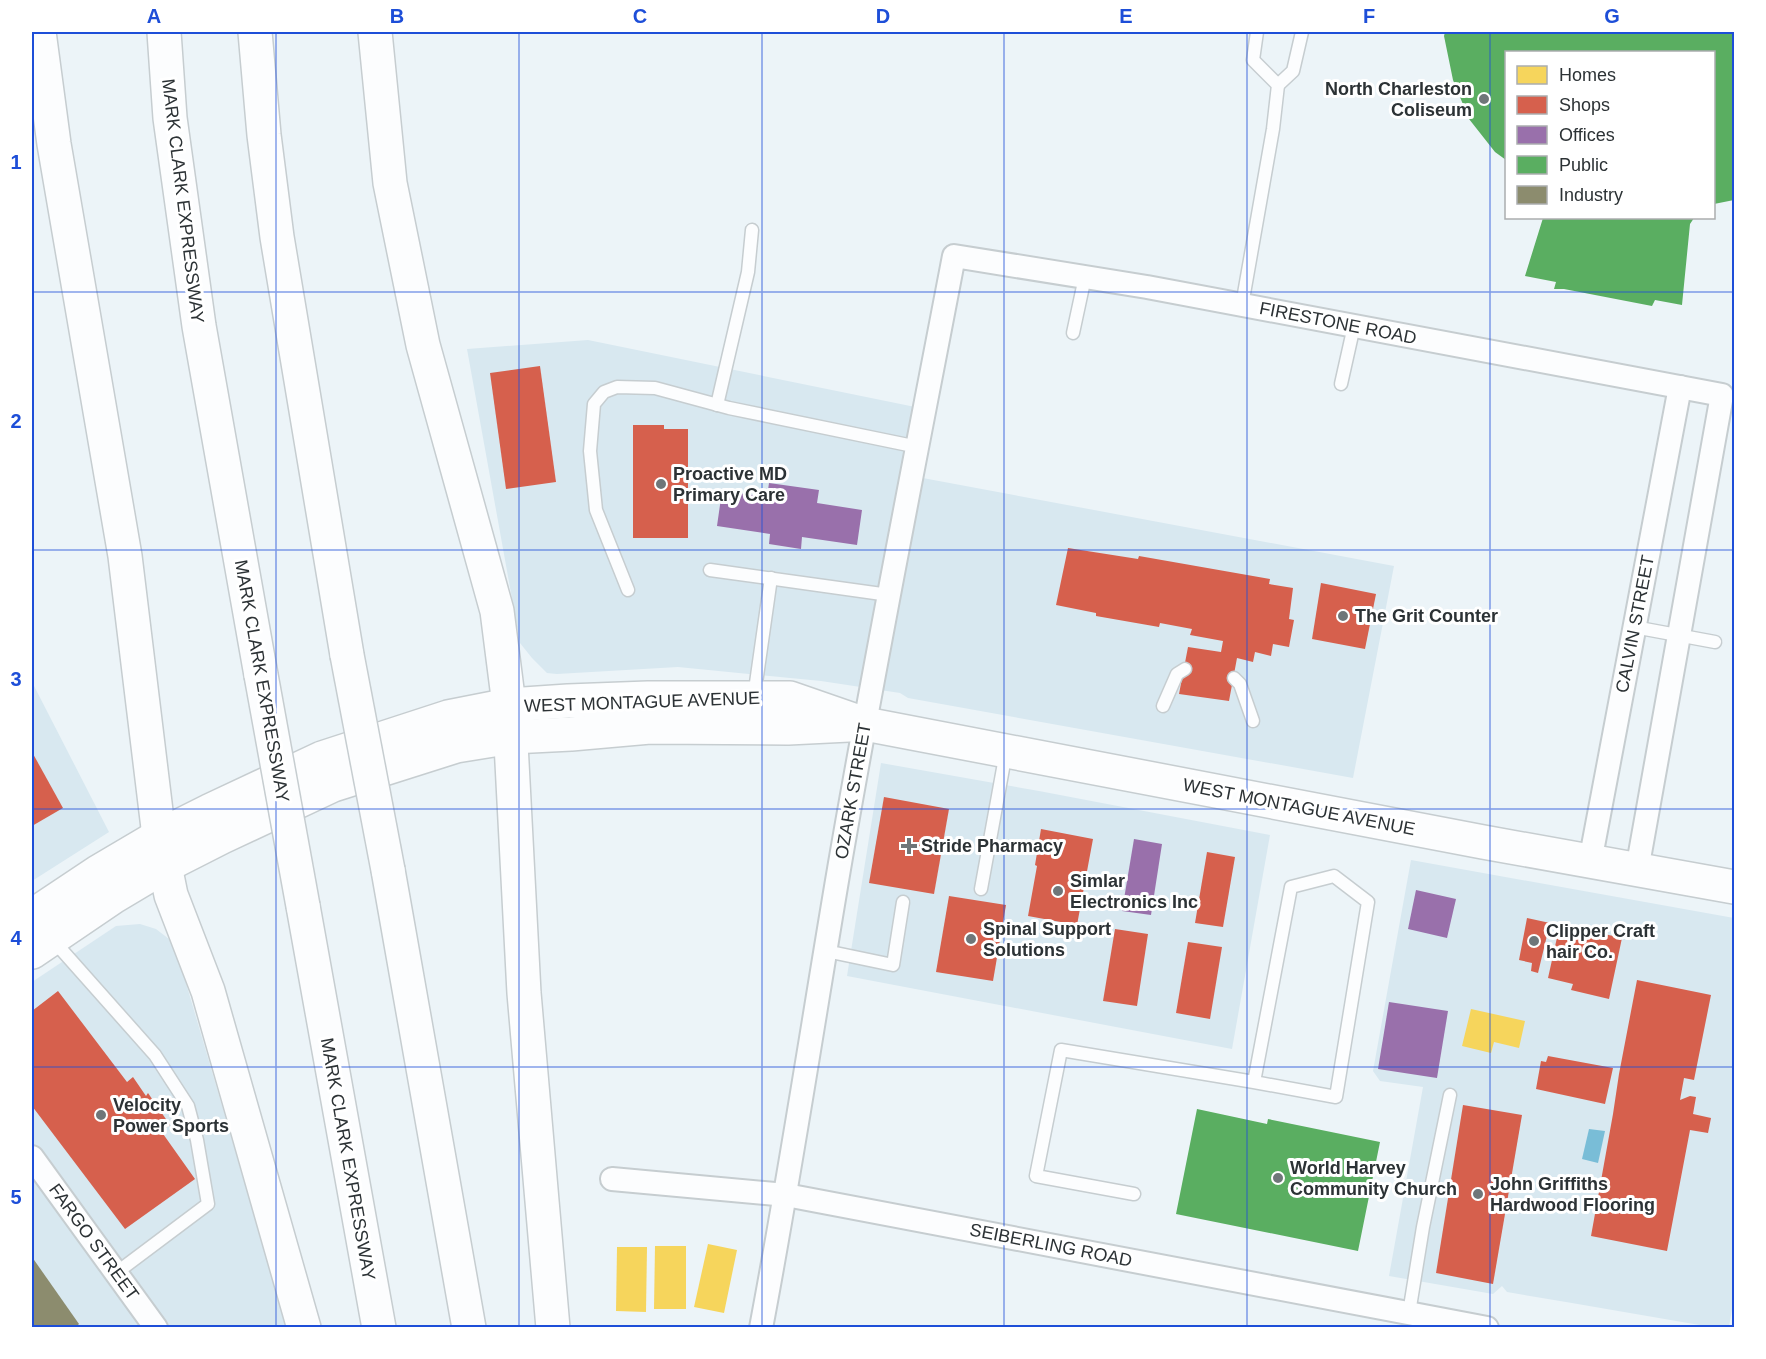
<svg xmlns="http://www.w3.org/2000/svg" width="1766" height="1359" viewBox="0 0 1766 1359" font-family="Helvetica,sans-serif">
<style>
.built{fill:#d8e8f0}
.water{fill:#79bdd7}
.homes{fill:#f6d55c}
.shops{fill:#d6604d}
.offices{fill:#9970ab}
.public{fill:#5aae61}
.industry{fill:#8c8c6e}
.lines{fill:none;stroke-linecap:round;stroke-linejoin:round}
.lane-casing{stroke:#c6cdd0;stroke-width:15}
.street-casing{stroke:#c6cdd0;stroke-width:26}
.secondary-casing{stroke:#c6cdd0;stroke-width:36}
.highway-casing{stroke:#c6cdd0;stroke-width:36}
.lane{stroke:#fcfdfe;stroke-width:12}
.street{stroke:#fcfdfe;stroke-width:22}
.secondary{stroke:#fcfdfe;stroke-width:33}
.highway{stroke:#fcfdfe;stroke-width:33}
.highway-bridge-casing{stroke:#c6cdd0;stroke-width:36;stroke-linecap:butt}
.highway-bridge{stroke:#fcfdfe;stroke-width:33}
.grid{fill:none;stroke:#1d4ed8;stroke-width:1.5;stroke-opacity:0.55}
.poi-dot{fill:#6f7679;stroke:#fff;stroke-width:2}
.labels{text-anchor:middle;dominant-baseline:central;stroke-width:6;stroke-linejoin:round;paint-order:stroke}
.poi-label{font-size:18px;font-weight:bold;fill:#2c3235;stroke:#fff;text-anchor:start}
.street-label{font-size:18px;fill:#2c3235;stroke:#fff}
.neatline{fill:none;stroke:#1d4ed8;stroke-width:2}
.grid-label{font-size:20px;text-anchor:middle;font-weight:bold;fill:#1d4ed8}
</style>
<rect width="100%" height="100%" fill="#ecf4f8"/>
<g class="built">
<polygon points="588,340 925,409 912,476 1394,566 1353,778 908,698 900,693 821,681 678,667 557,674 547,673 532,658 520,643 467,349"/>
<polygon points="32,682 109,832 32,881"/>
<polygon points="881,763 1039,791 1270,835 1232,1049 847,976"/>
<polygon points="1411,860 1734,918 1734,1298 1729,1327 1711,1327 1566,1302 1507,1292 1502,1286 1493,1294 1389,1276 1423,1087 1380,1081 1373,1071"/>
<polygon points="140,924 156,929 169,939 176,949 287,1327 32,1326 32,982 116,926"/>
</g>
<polygon class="water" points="1589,1129 1605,1131 1598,1163 1582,1159"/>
<g class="homes">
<polygon points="1471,1009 1525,1021 1519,1048 1494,1042 1491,1053 1462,1046"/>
<polygon points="708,1244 737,1250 724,1313 694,1307"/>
<polygon points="655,1246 686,1246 686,1309 654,1309"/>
<polygon points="617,1247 647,1247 646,1312 616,1311"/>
</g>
<g class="shops">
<polygon points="540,366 556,482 506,489 490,373"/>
<polygon points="633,425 664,425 664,429 688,429 688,538 633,538"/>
<polygon points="1068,548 1138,559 1139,556 1270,579 1269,584 1293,588 1289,619 1294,620 1289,647 1273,644 1271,656 1255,652 1253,662 1237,658 1229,701 1179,694 1188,647 1221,652 1223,641 1190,635 1192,629 1160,623 1159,627 1096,616 1096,613 1056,605"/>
<polygon points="1321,583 1376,594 1365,649 1312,639"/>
<polygon points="32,752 63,808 32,826"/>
<polygon points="884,797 949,809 934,894 869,883"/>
<polygon points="1041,829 1093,839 1077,925 1028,916 1037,866 1035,865"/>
<polygon points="1207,852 1235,857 1223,927 1195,923"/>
<polygon points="949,896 1006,905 993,981 936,972"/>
<polygon points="1527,918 1550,923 1538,973 1531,971 1532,963 1519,960"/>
<polygon points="1560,924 1622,938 1609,999 1571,990 1573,984 1548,978"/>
<polygon points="1115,929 1148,934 1137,1006 1103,1001"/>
<polygon points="1188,942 1222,947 1210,1019 1176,1013"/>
<polygon points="1637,980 1711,995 1694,1080 1684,1078 1680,1100 1690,1096 1696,1097 1693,1114 1711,1118 1708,1133 1690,1130 1667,1251 1591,1236 1613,1114 1619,1074"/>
<polygon points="58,991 127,1082 133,1077 146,1096 148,1093 170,1125 161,1131 195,1179 125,1229 32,1106 32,1011"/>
<polygon points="1548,1056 1613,1068 1605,1104 1536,1089 1541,1061 1546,1062"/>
<polygon points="1463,1105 1522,1115 1493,1284 1436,1273"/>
</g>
<g class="offices">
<polygon points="769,483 819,490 817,503 862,510 857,545 802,537 801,549 769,544 770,534 717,526 722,491 767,497"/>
<polygon points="1134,839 1162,844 1151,915 1122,911"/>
<polygon points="1416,890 1456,899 1447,938 1408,929"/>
<polygon points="1389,1002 1448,1011 1437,1078 1378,1069"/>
</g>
<g class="public">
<polygon points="1445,32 1734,32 1734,200 1714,204 1714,52 1506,52 1506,160 1495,152 1469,119 1453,80 1444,36"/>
<polygon points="1543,218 1694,218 1690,224 1682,305 1655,300 1652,306 1564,289 1554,289 1556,282 1525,276"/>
<polygon points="1197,1109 1267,1124 1268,1119 1380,1142 1358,1251 1176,1214"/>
</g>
<polygon class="industry" points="32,1257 79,1324 75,1328 32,1328"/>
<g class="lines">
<g class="lane-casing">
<g id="lane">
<polyline points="1278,85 1293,71 1302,32"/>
<polyline points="1242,305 1273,129 1278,85 1253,60 1257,32"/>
<polyline points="1073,333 1085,277"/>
<polyline points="1341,384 1354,326"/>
<polyline points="717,405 748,272 752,230"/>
<polyline points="710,570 889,595"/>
<polyline points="628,590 596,510 590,451 594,404 604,392 617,387 655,388 729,408 918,447"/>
<polyline points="1634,627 1715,642"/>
<polyline points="1234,678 1240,684 1253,721"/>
<polyline points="754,697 771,578"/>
<polyline points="1163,706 1177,674 1185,669"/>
<polyline points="981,889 1006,752"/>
<polyline points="52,939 155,1055 188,1106 197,1140 208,1204 116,1273"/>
<polyline points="826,951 893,965 903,902"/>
<polyline points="1134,1194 1036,1176 1061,1050 1254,1082 1291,887 1334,876 1368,902 1336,1097 1254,1082"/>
<polyline points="1409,1313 1423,1227 1450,1095"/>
</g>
</g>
<g class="street-casing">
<g id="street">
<polyline points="1590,862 1680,387"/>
<polyline points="32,1157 156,1328"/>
<polyline points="612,1179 786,1195 1487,1328"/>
<path d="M761 1328C790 1175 813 1022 839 869 874 664 915 460 954 256L1147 287 1722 395 1637 870"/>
</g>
</g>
<g class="secondary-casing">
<g id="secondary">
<polyline points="39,32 54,144 125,556 159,836"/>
<polyline points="375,32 390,183 423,345 497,611 509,705"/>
<polyline points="32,916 98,872 159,836 209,811 322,758 448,717 509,705 568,701 648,698 790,698 865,724 1483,842 1734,887"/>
<polyline points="32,952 113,897 165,866 222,837 333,785 456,746 512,737 571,734 650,727 788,728 849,725"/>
</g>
</g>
<g class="highway-casing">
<g id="highway">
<polyline points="164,32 170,118 199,326 261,675"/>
<polyline points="255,32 264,135 277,237 347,655"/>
<polyline points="509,705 524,993 553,1328"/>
<polyline points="159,836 171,895 208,991 304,1328"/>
<polyline points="388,870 469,1328"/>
<polyline points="303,906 379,1328"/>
</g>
</g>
<use href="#lane" class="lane"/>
<use href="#street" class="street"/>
<use href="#secondary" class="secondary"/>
<use href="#highway" class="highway"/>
<g class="highway-bridge-casing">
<g id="highway-bridge">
<polyline points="347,655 388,870"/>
<polyline points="261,675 303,906"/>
</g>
</g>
<use href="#highway-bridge" class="highway-bridge"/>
</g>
<path class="grid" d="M276 32V1328M519 32V1328M762 32V1328M1004 32V1328M1247 32V1328M1490 32V1328M32 292H1734M32 550H1734M32 809H1734M32 1067H1734"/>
<g class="poi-dot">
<circle cx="1484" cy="99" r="6"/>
<circle cx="661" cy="484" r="6"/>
<circle cx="1343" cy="616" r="6"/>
<path d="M906 837h6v6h6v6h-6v6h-6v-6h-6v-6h6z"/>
<circle cx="1058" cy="891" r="6"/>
<circle cx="971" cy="939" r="6"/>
<circle cx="1534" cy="941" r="6"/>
<circle cx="101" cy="1115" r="6"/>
<circle cx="1278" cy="1178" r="6"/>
<circle cx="1478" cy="1194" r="6"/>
</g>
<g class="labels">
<g class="poi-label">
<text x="1472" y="89" text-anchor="end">North Charleston<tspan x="1472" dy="21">Coliseum</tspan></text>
<text x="673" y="474">Proactive MD<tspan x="673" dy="21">Primary Care</tspan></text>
<text x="1355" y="616">The Grit Counter</text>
<text x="921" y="846">Stride Pharmacy</text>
<text x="1070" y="881">Simlar<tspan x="1070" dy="21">Electronics Inc</tspan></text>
<text x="983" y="929">Spinal Support<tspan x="983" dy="21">Solutions</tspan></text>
<text x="1546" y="931">Clipper Craft<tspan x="1546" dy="21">hair Co.</tspan></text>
<text x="113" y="1105">Velocity<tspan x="113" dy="21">Power Sports</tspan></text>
<text x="1290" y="1168">World Harvey<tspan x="1290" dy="21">Community Church</tspan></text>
<text x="1490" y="1184">John Griffiths<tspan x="1490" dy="21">Hardwood Flooring</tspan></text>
</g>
<g class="street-label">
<text transform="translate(183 201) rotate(83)">MARK CLARK EXPRESSWAY</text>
<text transform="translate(1338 323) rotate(11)">FIRESTONE ROAD</text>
<text transform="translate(1635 624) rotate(-79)">CALVIN STREET</text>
<text transform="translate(262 681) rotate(80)">MARK CLARK EXPRESSWAY</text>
<text transform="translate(642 702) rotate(-2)">WEST MONTAGUE AVENUE</text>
<text transform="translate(853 791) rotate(-80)">OZARK STREET</text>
<text transform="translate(1299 807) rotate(11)">WEST MONTAGUE AVENUE</text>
<text transform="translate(348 1159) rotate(80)">MARK CLARK EXPRESSWAY</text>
<text transform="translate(94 1242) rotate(54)">FARGO STREET</text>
<text transform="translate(1051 1245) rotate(11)">SEIBERLING ROAD</text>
</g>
</g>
<rect width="1766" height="1359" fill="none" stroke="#ffffff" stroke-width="66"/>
<rect x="1505" y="51" width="210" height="168" fill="#ffffff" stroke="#abadae" stroke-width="1.5"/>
<rect x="1517" y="66" width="30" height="18" fill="#f6d55c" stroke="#abadae" stroke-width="1.5"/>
<text x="1559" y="81" font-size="18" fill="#2c3235">Homes</text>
<rect x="1517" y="96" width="30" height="18" fill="#d6604d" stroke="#abadae" stroke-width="1.5"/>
<text x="1559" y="111" font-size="18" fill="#2c3235">Shops</text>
<rect x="1517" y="126" width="30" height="18" fill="#9970ab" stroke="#abadae" stroke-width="1.5"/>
<text x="1559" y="141" font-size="18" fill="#2c3235">Offices</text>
<rect x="1517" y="156" width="30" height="18" fill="#5aae61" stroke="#abadae" stroke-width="1.5"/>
<text x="1559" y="171" font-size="18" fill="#2c3235">Public</text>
<rect x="1517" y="186" width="30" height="18" fill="#8c8c6e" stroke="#abadae" stroke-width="1.5"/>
<text x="1559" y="201" font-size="18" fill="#2c3235">Industry</text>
<rect x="33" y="33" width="1700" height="1293" class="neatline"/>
<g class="grid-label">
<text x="154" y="23">A</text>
<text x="397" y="23">B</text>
<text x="640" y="23">C</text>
<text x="883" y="23">D</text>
<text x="1126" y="23">E</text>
<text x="1369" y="23">F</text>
<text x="1612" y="23">G</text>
<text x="16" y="169">1</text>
<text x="16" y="428">2</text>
<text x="16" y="686">3</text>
<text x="16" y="945">4</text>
<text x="16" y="1204">5</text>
</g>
</svg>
